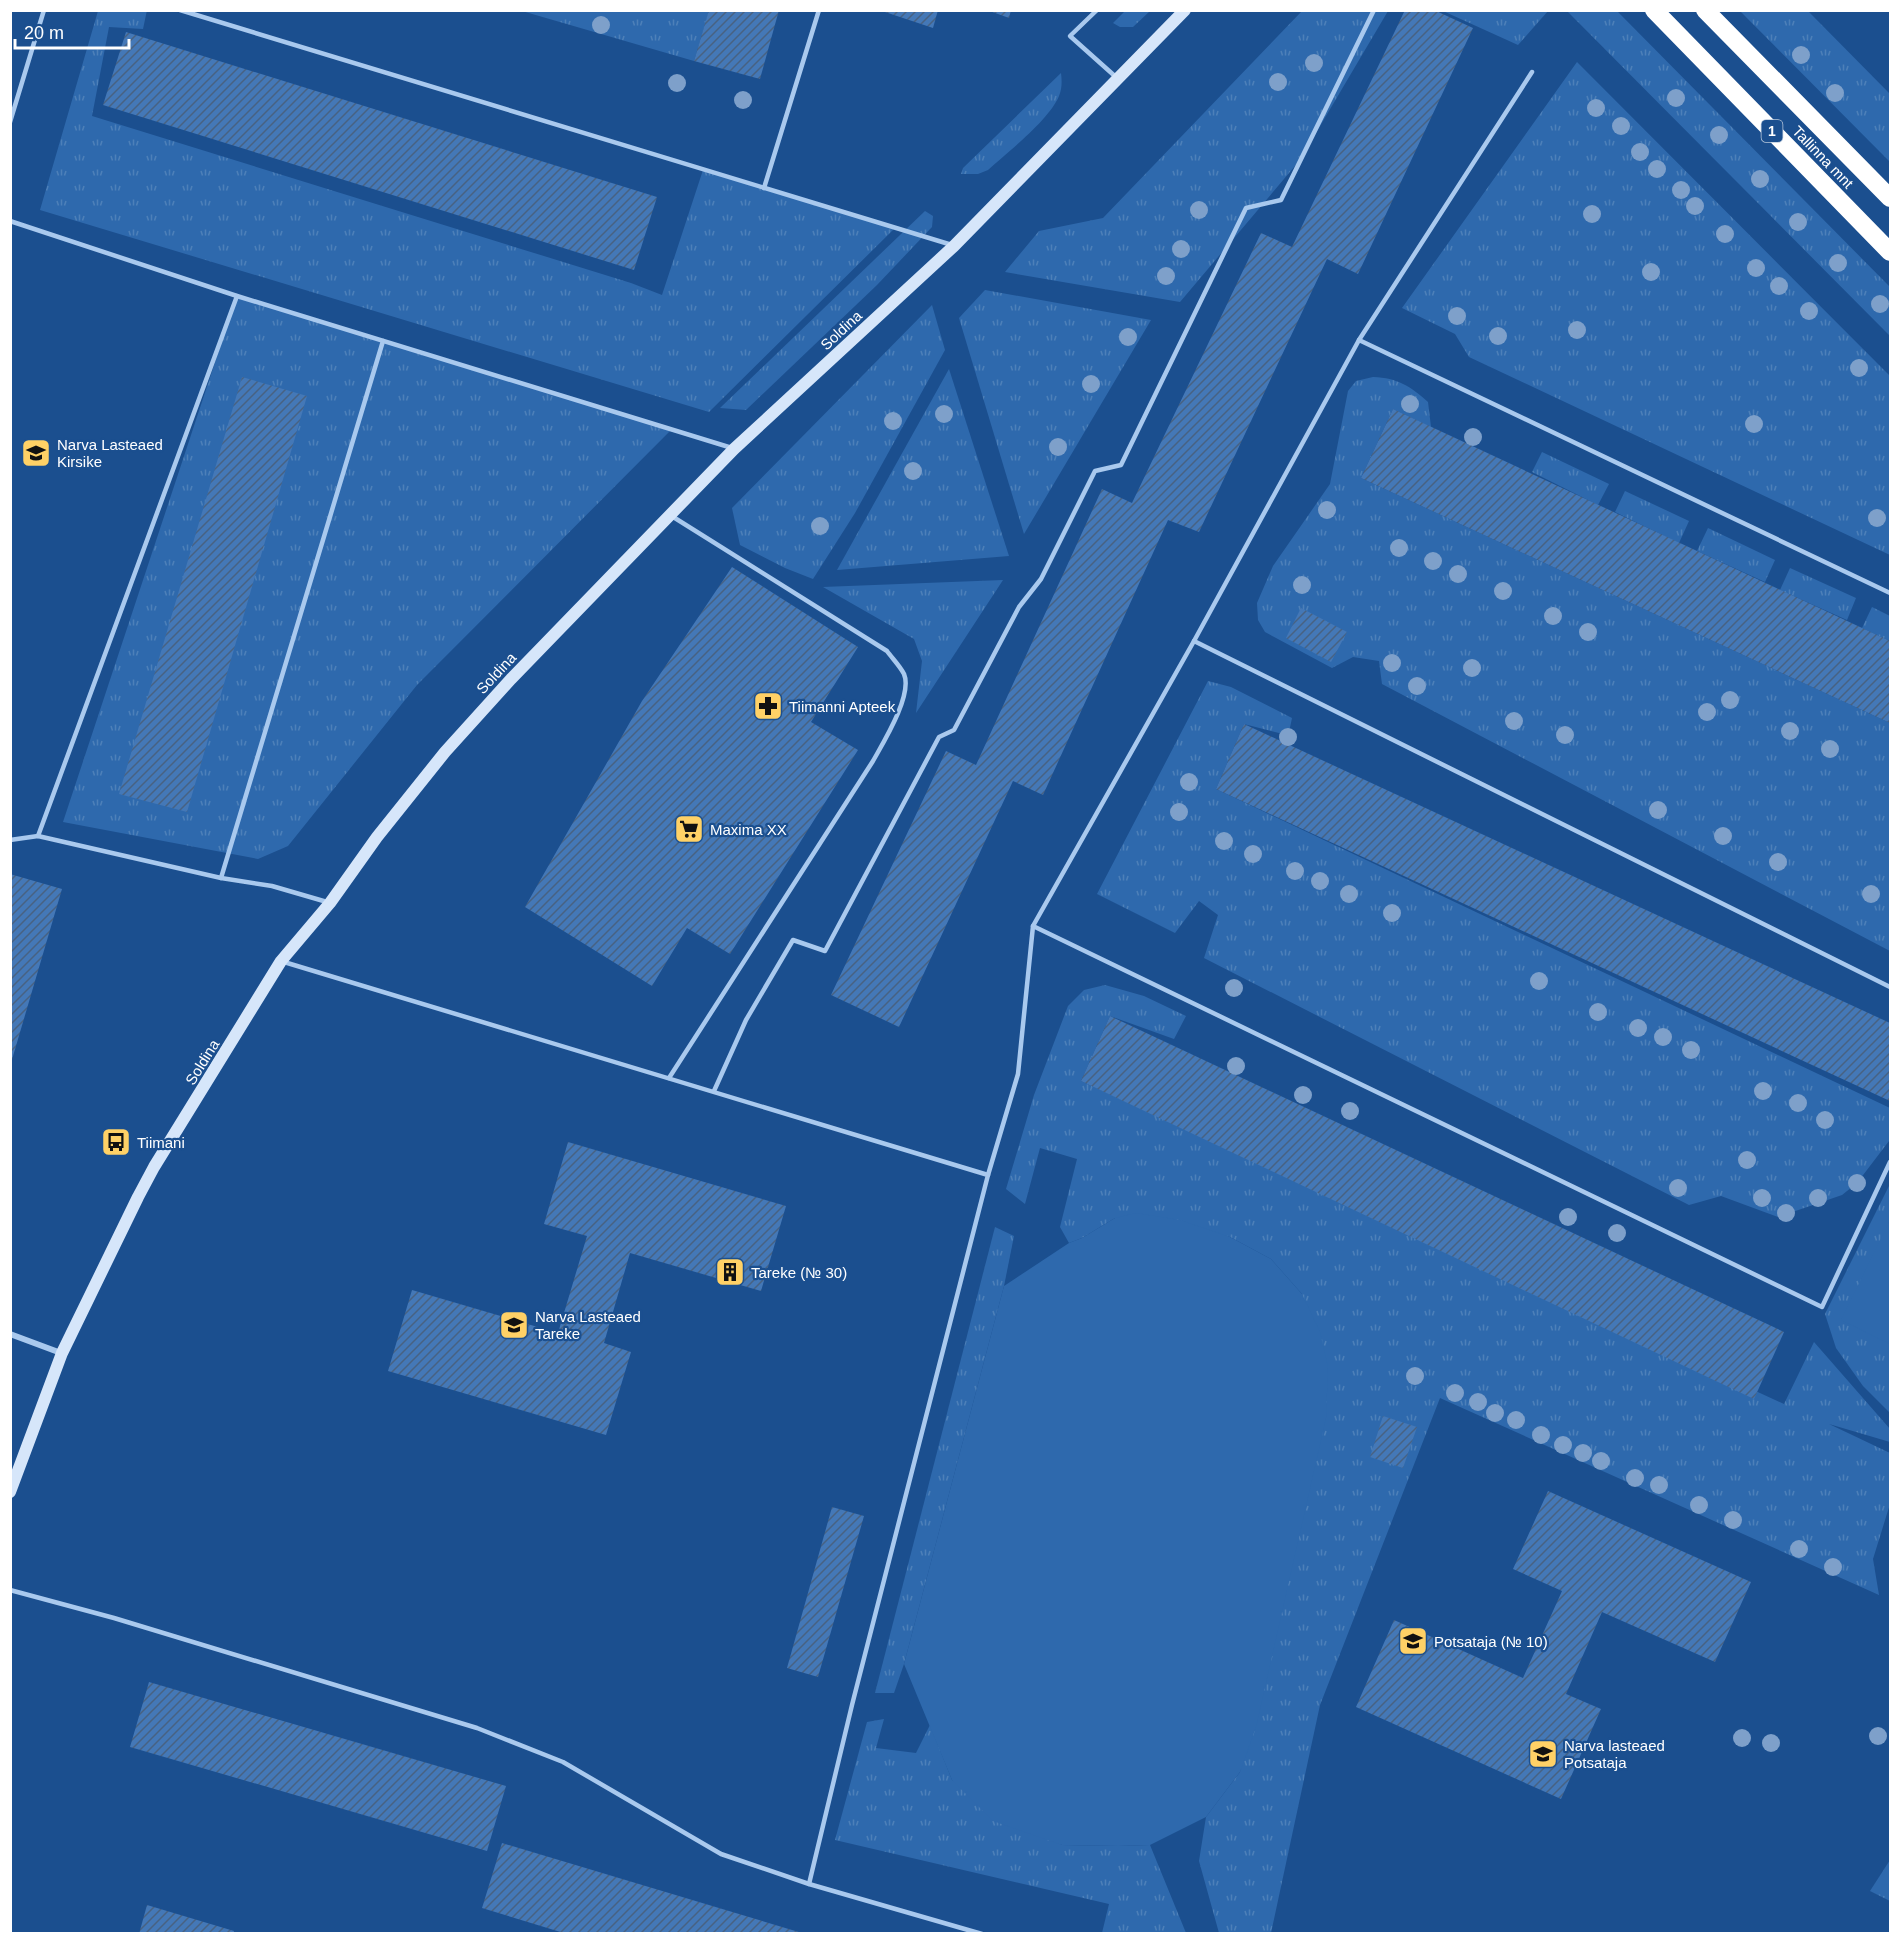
<svg xmlns="http://www.w3.org/2000/svg" width="1901" height="1944" viewBox="0 0 1901 1944" font-family="Arial,sans-serif">
<style>
.grass{fill:url(#grass-tufts)}
.green{fill:#2e69ad}
.building{fill:url(#building-hatch)}
.lines{fill:none;stroke-linecap:round;stroke-linejoin:round}
.lane{stroke:#a9c9ee;stroke-width:4.5}
.street{stroke:#a9c9ee;stroke-width:6}
.secondary{stroke:#d6e6fa;stroke-width:12}
.highway{stroke:#fff;stroke-width:18}
.tree{fill:#7ea0ca}
.labels{text-anchor:middle;dominant-baseline:central;stroke-width:4.5;stroke-linejoin:round;paint-order:stroke}
.shield{fill:#1b4f8f;stroke:#bbcadd;stroke-width:1.5}
.shield-label{font-size:14px;font-weight:bold;fill:#fff}
.street-label{font-size:15px;fill:#fff;stroke:#1b4f8f}
.poi-label{font-size:15px;fill:#fff;stroke:#1b4f8f;text-anchor:start}
</style>
<defs>
<pattern id="grass-tufts" width="24" height="20" patternUnits="userSpaceOnUse" patternTransform="scale(1.5)"><rect width="24" height="20" fill="#2e69ad"/><path d="M3 7l-1-3M5 7V3M7 7l1-3M15 17l-1-3M17 17v-4M19 17l1-3" fill="none" stroke="#4d80b9"/></pattern>
<pattern id="building-hatch" width="6" height="6" patternUnits="userSpaceOnUse" patternTransform="scale(1.5)"><rect width="6" height="6" fill="#4478b7"/><path d="M-1 1l2-2M0 6l6-6M5 7l2-2" fill="none" stroke="#486282"/></pattern>
</defs>
<rect width="100%" height="100%" fill="#1b4f8f"/>
<g class="grass">
<polygon points="147,10 143,29 109,27 92,116 631,283 662,295 703,170 895,228 709,412 40,210 98,11"/>
<polygon points="522,11 709,11 694,61"/>
<polygon points="1125,11 1125,10 1150,11 1133,27 1120,27 1113,23"/>
<polygon points="1302,11 1388,11 1300,160 1180,302 1005,272 1039,231 1103,218"/>
<polygon points="1443,11 1548,11 1518,45"/>
<polygon points="1567,11 1617,11 1890,287 1890,336"/>
<polygon points="1740,11 1808,11 1890,94 1890,162"/>
<polygon points="1577,62 1890,376 1890,555 1469,357 1455,334 1402,308"/>
<path d="M1061 73C1062 81 1062 89 1059 96 1049 120 1008 152 988 170L978 174H961L963 168Z"/>
<polygon points="925,211 933,216 932,227 877,285 746,410 720,408"/>
<polygon points="985,290 1151,320 1024,534 959,318"/>
<polygon points="237,296 671,430 417,685 288,846 258,859 63,822"/>
<polygon points="932,305 945,350 855,513 813,579 785,568 740,545 732,508"/>
<polygon points="949,369 1009,556 837,570"/>
<path d="M1373 377C1398 378 1410 386 1428 402L1431 427 1393 409 1361 478 1890 723V951L1382 684 1379 661 1353 657 1332 668 1265 632 1258 620 1257 603 1273 566 1330 484 1348 391 1356 381Z"/>
<polygon points="1542,452 1609,484 1598,505 1532,472"/>
<polygon points="1625,491 1689,521 1679,543 1615,512"/>
<polygon points="1708,528 1775,560 1765,582 1697,551"/>
<polygon points="1790,568 1856,598 1847,620 1780,590"/>
<polygon points="1003,580 916,713 922,661 914,639 823,587"/>
<polygon points="1872,607 1890,616 1890,641 1862,628"/>
<polygon points="1208,681 1231,687 1292,718 1288,737 1279,733 1244,724 1216,789 1890,1108 1890,1138 1889,1141 1857,1183 1842,1195 1778,1217 1721,1196 1689,1205 1204,958 1218,915 1199,901 1175,933 1097,894"/>
<polygon points="1105,985 1144,996 1186,1016 1174,1039 1110,1016 1081,1081 1784,1404 1814,1342 1890,1429 1890,1442 1829,1424 1890,1453 1890,1504 1873,1559 1879,1595 1440,1398 1320,1705 1271,1933 1219,1933 1199,1861 1206,1817 1240,1772 1302,1294 1271,1259 1230,1237 1115,1218 1082,1238 1069,1243 1060,1227 1077,1159 1040,1148 1025,1204 1006,1189 1034,1095 1068,1006 1084,990"/>
<polygon points="1890,1184 1890,1413 1863,1386 1836,1348 1825,1314"/>
<polygon points="995,1227 1014,1236 1004,1286 904,1664 894,1693 875,1693"/>
<polygon points="884,1719 876,1748 916,1753 930,1725 952,1780 1062,1845 1118,1846 1150,1845 1186,1933 1102,1933 1109,1904 835,1840 867,1722"/>
<polygon points="1890,1860 1890,1901 1870,1891"/>
</g>
<g class="green">
<polygon points="1136,1213 1180,1220 1230,1237 1271,1259 1302,1294 1320,1332 1328,1367 1326,1418 1256,1727 1240,1772 1206,1817 1150,1845 1118,1846 1062,1845 993,1821 952,1780 904,1664 1004,1286 1069,1243 1082,1238 1115,1218"/>
<polygon points="1890,1220 1890,1344 1841,1320"/>
</g>
<g class="building">
<polygon points="709,10 779,10 760,79 694,61"/>
<polygon points="879,10 938,10 933,28"/>
<polygon points="987,10 1011,10 1009,18"/>
<polygon points="1405,10 1434,10 1473,28 1358,274 1327,259 1199,532 1168,520 1043,795 1013,781 899,1027 831,995 946,751 976,765 1102,489 1132,503 1261,233 1292,247"/>
<polygon points="126,32 657,197 634,270 103,105"/>
<polygon points="242,377 307,396 187,812 119,794"/>
<polygon points="1393,409 1890,641 1890,723 1361,478"/>
<polygon points="732,567 858,647 811,722 858,750 730,954 687,928 652,986 525,907 642,701"/>
<polygon points="1301,608 1347,632 1331,662 1286,638"/>
<polygon points="1244,724 1890,1023 1890,1101 1216,789"/>
<polygon points="10,874 62,889 11,1063 10,1063"/>
<polygon points="1110,1016 1784,1332 1754,1399 1081,1081"/>
<polygon points="568,1142 786,1206 761,1291 630,1253 604,1343 631,1352 606,1435 388,1371 412,1290 558,1333 587,1236 544,1224"/>
<polygon points="1383,1416 1417,1427 1403,1468 1370,1457"/>
<polygon points="1548,1491 1751,1582 1715,1662 1602,1612 1566,1694 1601,1709 1561,1799 1356,1707 1394,1620 1523,1678 1562,1591 1513,1569"/>
<polygon points="832,1507 864,1516 818,1677 787,1668"/>
<polygon points="149,1682 506,1786 487,1851 130,1747"/>
<polygon points="502,1843 802,1933 802,1934 567,1934 482,1908"/>
<polygon points="147,1905 234,1931 233,1934 139,1934"/>
</g>
<g class="lines">
<g class="lane">
<polyline points="180,10 952,245"/>
<polyline points="1097,10 1070,36 1117,78"/>
<polyline points="10,122 44,10"/>
<polyline points="764,188 819,10"/>
<polyline points="10,221 237,296 732,448"/>
<polyline points="1359,340 1890,593"/>
<polyline points="1194,641 1890,987"/>
<polyline points="38,836 237,296"/>
<polyline points="10,840 38,836 221,878 272,886 327,902"/>
<polyline points="221,878 383,341"/>
<polyline points="1033,926 1822,1307 1890,1162"/>
<polyline points="284,962 988,1175 852,1705 809,1884"/>
<path d="M669 1078 873 761C883 743 913 695 904 674 900 666 892 658 887 651L670 515"/>
<polyline points="714,1091 746,1020 793,940 825,951 939,737 954,730 1019,607 1041,579 1095,471 1121,465 1246,208 1281,200 1374,10"/>
<polyline points="988,1175 1018,1074 1033,926 1194,641 1359,340 1532,72"/>
<polyline points="10,1590 114,1618 477,1728 563,1762 721,1854 809,1884 982,1934"/>
</g>
<polyline class="street" points="10,1334 61,1353"/>
<polyline class="secondary" points="10,1492 62,1353 138,1197 154,1167 281,961 330,903 377,837 445,752 511,679 734,449 954,246 1185,10"/>
<g class="highway">
<polyline points="1654,10 1890,252"/>
<polyline points="1705,10 1890,198"/>
</g>
</g>
<g class="tree">
<circle cx="601" cy="25" r="9"/>
<circle cx="1801" cy="55" r="9"/>
<circle cx="1314" cy="63" r="9"/>
<circle cx="1278" cy="82" r="9"/>
<circle cx="677" cy="83" r="9"/>
<circle cx="1835" cy="93" r="9"/>
<circle cx="1676" cy="98" r="9"/>
<circle cx="743" cy="100" r="9"/>
<circle cx="1596" cy="108" r="9"/>
<circle cx="1621" cy="126" r="9"/>
<circle cx="1719" cy="135" r="9"/>
<circle cx="1640" cy="152" r="9"/>
<circle cx="1657" cy="169" r="9"/>
<circle cx="1760" cy="179" r="9"/>
<circle cx="1681" cy="190" r="9"/>
<circle cx="1695" cy="206" r="9"/>
<circle cx="1199" cy="210" r="9"/>
<circle cx="1592" cy="214" r="9"/>
<circle cx="1798" cy="222" r="9"/>
<circle cx="1725" cy="234" r="9"/>
<circle cx="1181" cy="249" r="9"/>
<circle cx="1838" cy="263" r="9"/>
<circle cx="1756" cy="268" r="9"/>
<circle cx="1651" cy="272" r="9"/>
<circle cx="1166" cy="276" r="9"/>
<circle cx="1779" cy="286" r="9"/>
<circle cx="1880" cy="304" r="9"/>
<circle cx="1809" cy="311" r="9"/>
<circle cx="1457" cy="316" r="9"/>
<circle cx="1577" cy="330" r="9"/>
<circle cx="1498" cy="336" r="9"/>
<circle cx="1128" cy="337" r="9"/>
<circle cx="1859" cy="368" r="9"/>
<circle cx="1091" cy="384" r="9"/>
<circle cx="1410" cy="404" r="9"/>
<circle cx="944" cy="414" r="9"/>
<circle cx="893" cy="421" r="9"/>
<circle cx="1754" cy="424" r="9"/>
<circle cx="1473" cy="437" r="9"/>
<circle cx="1058" cy="447" r="9"/>
<circle cx="913" cy="471" r="9"/>
<circle cx="1327" cy="510" r="9"/>
<circle cx="1877" cy="518" r="9"/>
<circle cx="820" cy="526" r="9"/>
<circle cx="1399" cy="548" r="9"/>
<circle cx="1433" cy="561" r="9"/>
<circle cx="1458" cy="574" r="9"/>
<circle cx="1302" cy="585" r="9"/>
<circle cx="1503" cy="591" r="9"/>
<circle cx="1553" cy="616" r="9"/>
<circle cx="1588" cy="632" r="9"/>
<circle cx="1392" cy="663" r="9"/>
<circle cx="1472" cy="668" r="9"/>
<circle cx="1417" cy="686" r="9"/>
<circle cx="1730" cy="700" r="9"/>
<circle cx="1707" cy="712" r="9"/>
<circle cx="1514" cy="721" r="9"/>
<circle cx="1790" cy="731" r="9"/>
<circle cx="1565" cy="735" r="9"/>
<circle cx="1288" cy="737" r="9"/>
<circle cx="1830" cy="749" r="9"/>
<circle cx="1189" cy="782" r="9"/>
<circle cx="1658" cy="810" r="9"/>
<circle cx="1179" cy="812" r="9"/>
<circle cx="1723" cy="836" r="9"/>
<circle cx="1224" cy="841" r="9"/>
<circle cx="1253" cy="854" r="9"/>
<circle cx="1778" cy="862" r="9"/>
<circle cx="1295" cy="871" r="9"/>
<circle cx="1320" cy="881" r="9"/>
<circle cx="1349" cy="894" r="9"/>
<circle cx="1871" cy="894" r="9"/>
<circle cx="1392" cy="913" r="9"/>
<circle cx="1539" cy="981" r="9"/>
<circle cx="1234" cy="988" r="9"/>
<circle cx="1598" cy="1012" r="9"/>
<circle cx="1638" cy="1028" r="9"/>
<circle cx="1663" cy="1037" r="9"/>
<circle cx="1691" cy="1050" r="9"/>
<circle cx="1236" cy="1066" r="9"/>
<circle cx="1763" cy="1091" r="9"/>
<circle cx="1303" cy="1095" r="9"/>
<circle cx="1798" cy="1103" r="9"/>
<circle cx="1350" cy="1111" r="9"/>
<circle cx="1825" cy="1120" r="9"/>
<circle cx="1747" cy="1160" r="9"/>
<circle cx="1857" cy="1183" r="9"/>
<circle cx="1678" cy="1188" r="9"/>
<circle cx="1762" cy="1198" r="9"/>
<circle cx="1818" cy="1198" r="9"/>
<circle cx="1786" cy="1213" r="9"/>
<circle cx="1568" cy="1217" r="9"/>
<circle cx="1617" cy="1233" r="9"/>
<circle cx="1415" cy="1376" r="9"/>
<circle cx="1455" cy="1393" r="9"/>
<circle cx="1478" cy="1402" r="9"/>
<circle cx="1495" cy="1413" r="9"/>
<circle cx="1516" cy="1420" r="9"/>
<circle cx="1541" cy="1435" r="9"/>
<circle cx="1563" cy="1445" r="9"/>
<circle cx="1583" cy="1453" r="9"/>
<circle cx="1601" cy="1461" r="9"/>
<circle cx="1635" cy="1478" r="9"/>
<circle cx="1659" cy="1485" r="9"/>
<circle cx="1699" cy="1505" r="9"/>
<circle cx="1733" cy="1520" r="9"/>
<circle cx="1799" cy="1549" r="9"/>
<circle cx="1833" cy="1567" r="9"/>
<circle cx="1878" cy="1736" r="9"/>
<circle cx="1742" cy="1738" r="9"/>
<circle cx="1771" cy="1743" r="9"/>
</g>
<defs>
<g id="school-square" transform="scale(1.5)"><rect x="-9" y="-9" width="18" height="18" rx="4" fill="#ffd166" stroke="#1b4f8f"/><path d="M0-5L7-2L0 1L-7-2ZM-4 1L0 2.5L4 1V4Q0 6-4 4Z" fill="#111"/></g>
<g id="pharmacy-square" transform="scale(1.5)"><rect x="-9" y="-9" width="18" height="18" rx="4" fill="#ffd166" stroke="#1b4f8f"/><path d="M-2-6h4v4h4v4h-4v4h-4v-4h-4v-4h4Z" fill="#111"/></g>
<g id="supermarket-square" transform="scale(1.5)"><rect x="-9" y="-9" width="18" height="18" rx="4" fill="#ffd166" stroke="#1b4f8f"/><path d="M-6-5.5h2.5l.6 2H6L4.5 2H-2.5L-4.4-4H-6ZM-1.5 3.2a1.3 1.3 0 1 0 .1 0ZM3 3.2a1.3 1.3 0 1 0 .1 0Z" fill="#111"/></g>
<g id="bus-square" transform="scale(1.5)"><rect x="-9" y="-9" width="18" height="18" rx="4" fill="#ffd166" stroke="#1b4f8f"/><path d="M-5-6H5V4H4V6H2V4H-2V6H-4V4H-5ZM-3.5-4V0h7V-4ZM-3.5 1.2v1.5H-2V1.2ZM2 1.2v1.5H3.5V1.2Z" fill="#111"/></g>
<g id="building-square" transform="scale(1.5)"><rect x="-9" y="-9" width="18" height="18" rx="4" fill="#ffd166" stroke="#1b4f8f"/><path d="M-4-6H4V6H1V3H-1V6H-4ZM-2.5-4.3h1.7v1.8h-1.7ZM.8-4.3h1.7v1.8H.8ZM-2.5-1h1.7V.8h-1.7ZM.8-1h1.7V.8H.8Z" fill="#111"/></g>
</defs>
<g fill-rule="evenodd">
<use href="#school-square" x="36" y="453"/>
<use href="#pharmacy-square" x="768" y="706"/>
<use href="#supermarket-square" x="689" y="829"/>
<use href="#bus-square" x="116" y="1142"/>
<use href="#building-square" x="730" y="1272"/>
<use href="#school-square" x="514" y="1325"/>
<use href="#school-square" x="1413" y="1641"/>
<use href="#school-square" x="1543" y="1754"/>
</g>
<g class="labels">
<rect class="shield" x="1761.5" y="120" width="21" height="22" rx="4.5"/>
<g class="shield-label">
<text x="1772" y="131">1</text>
</g>
<g class="street-label">
<text transform="translate(1823 157) rotate(46)">Tallinna mnt</text>
<text transform="translate(841 330) rotate(-43)">Soldina</text>
<text transform="translate(496 673) rotate(-47)">Soldina</text>
<text transform="translate(202 1062) rotate(-58)">Soldina</text>
</g>
<g class="poi-label">
<text x="57" y="444">Narva Lasteaed<tspan x="57" dy="17">Kirsike</tspan></text>
<text x="789" y="706">Tiimanni Apteek</text>
<text x="710" y="829">Maxima XX</text>
<text x="137" y="1142">Tiimani</text>
<text x="751" y="1272">Tareke (№ 30)</text>
<text x="535" y="1316">Narva Lasteaed<tspan x="535" dy="17">Tareke</tspan></text>
<text x="1434" y="1641">Potsataja (№ 10)</text>
<text x="1564" y="1745">Narva lasteaed<tspan x="1564" dy="17">Potsataja</tspan></text>
</g>
</g>
<rect width="1901" height="1944" fill="none" stroke="#ffffff" stroke-width="24"/>
<path d="M15 39v9h114v-9" fill="none" stroke="#ffffff" stroke-width="3"/>
<text x="24" y="39" font-size="18" fill="#ffffff" stroke="#1b4f8f" stroke-width="4.5" paint-order="stroke">20 m</text>
</svg>
